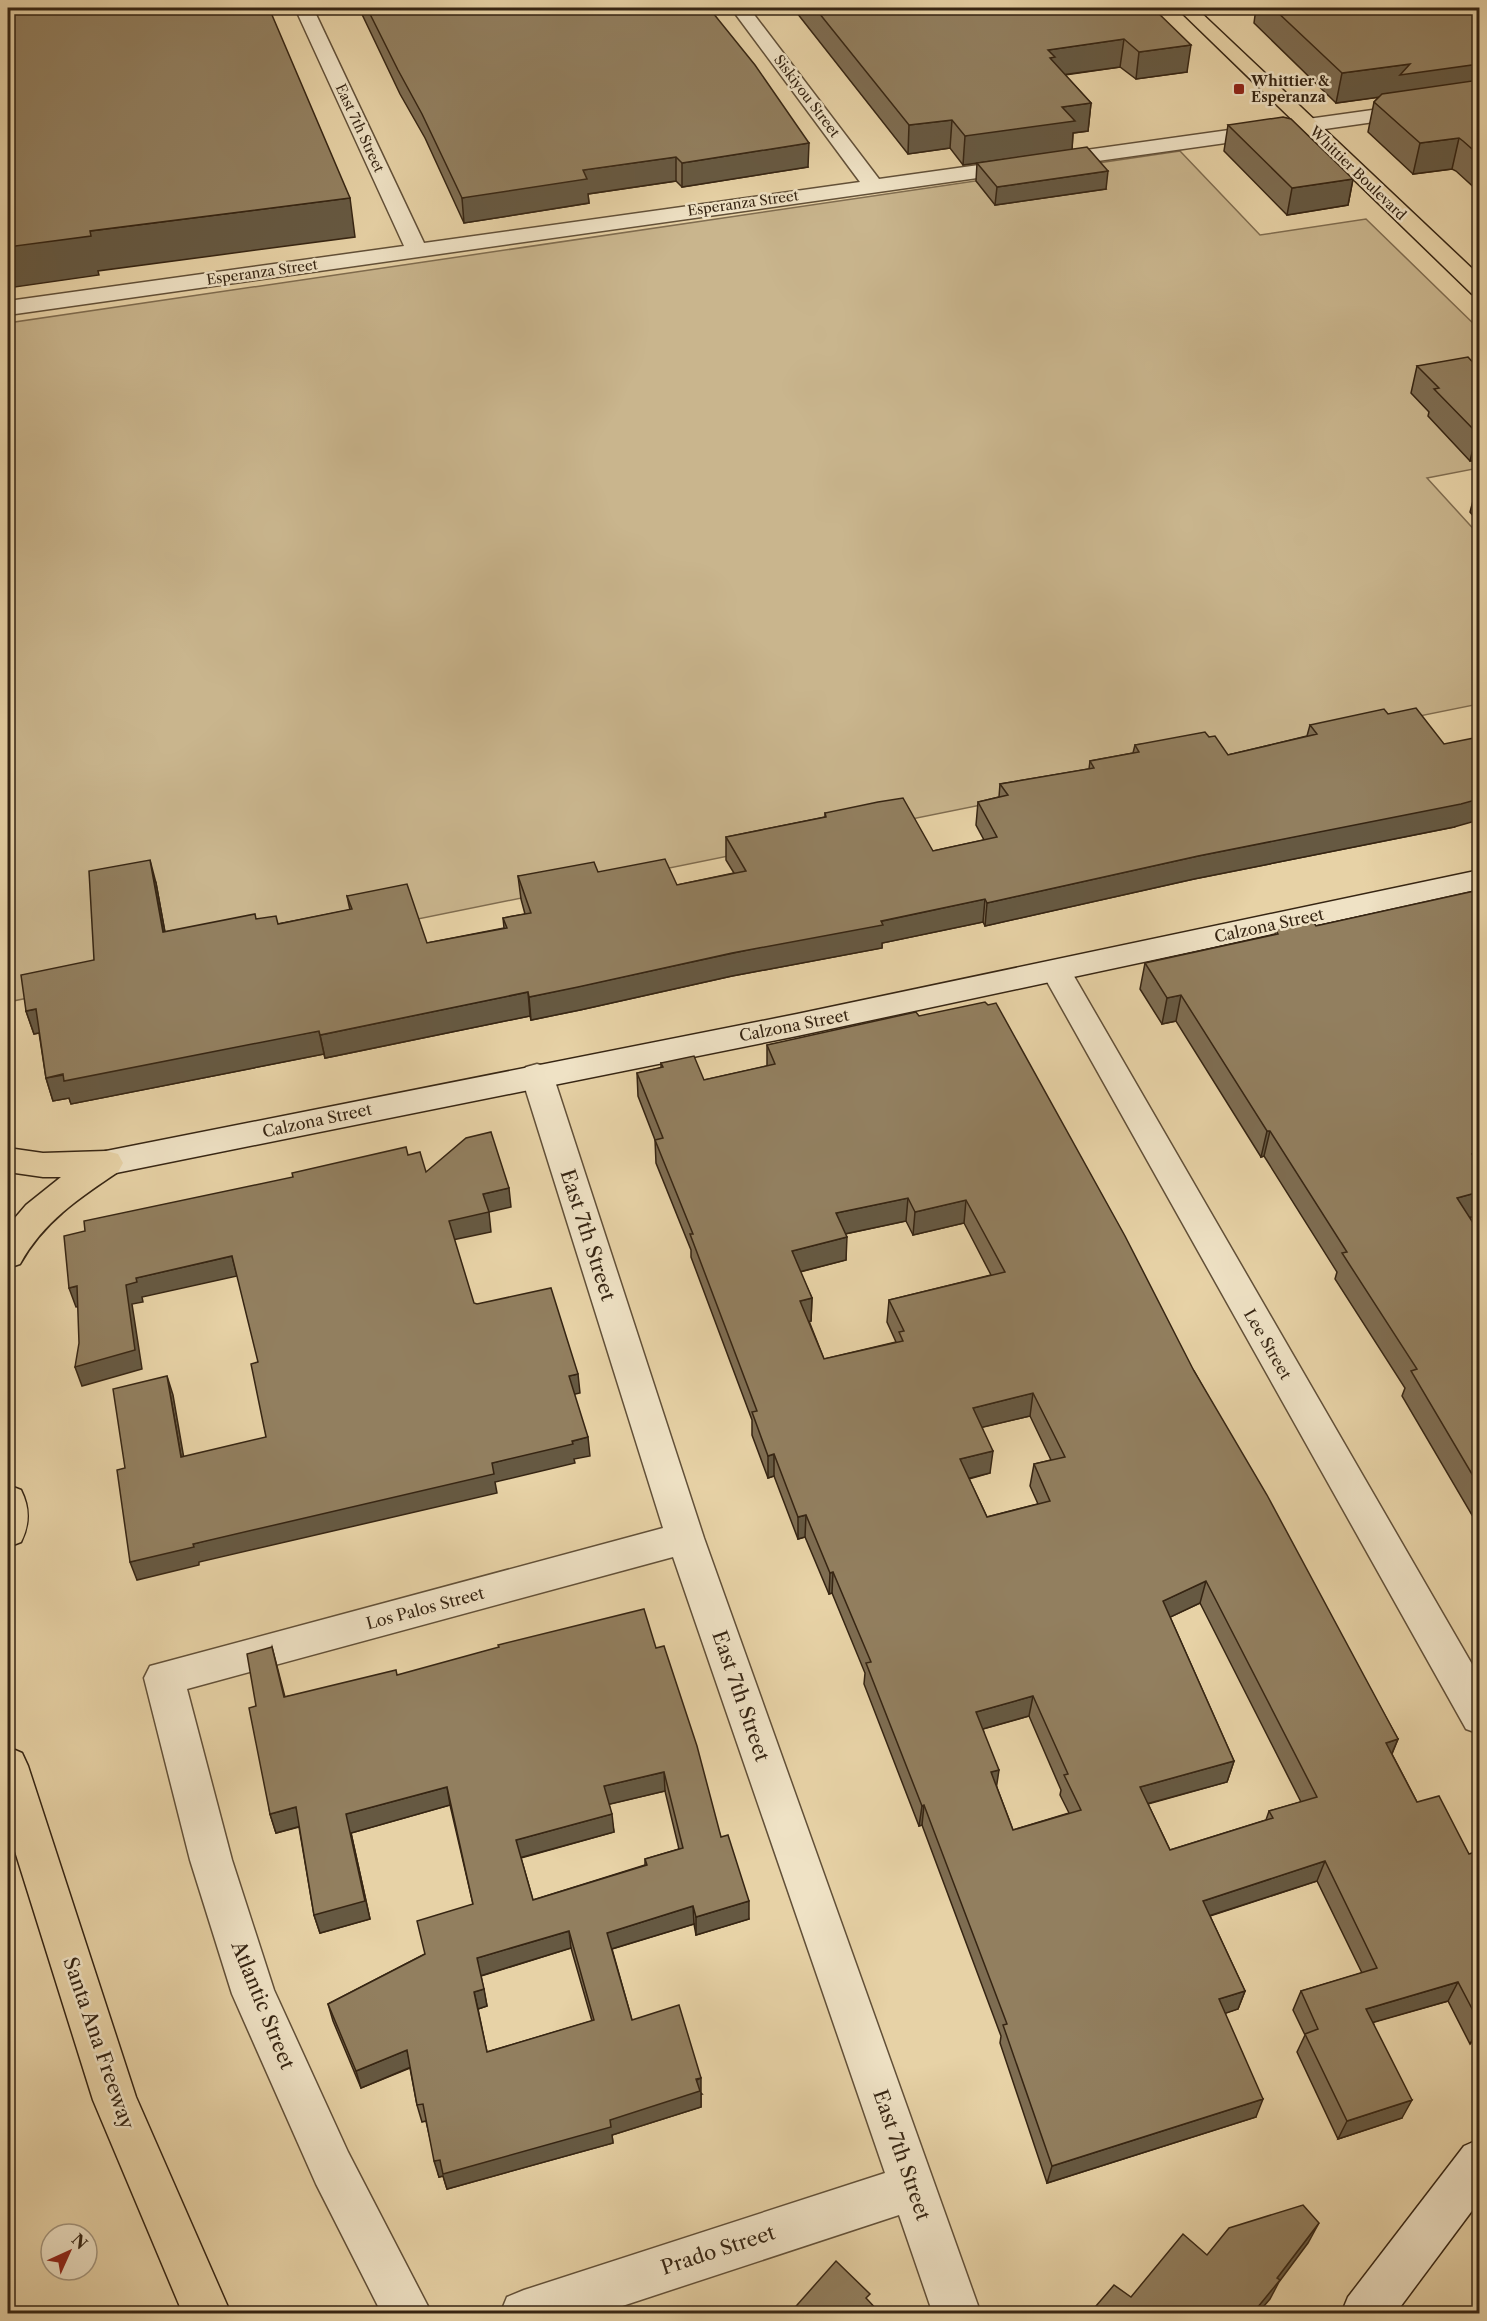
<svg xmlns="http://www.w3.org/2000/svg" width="1487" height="2321" viewBox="0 0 1487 2321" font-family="'Libre Caslon Text',serif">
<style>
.green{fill:#c9b58d;stroke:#806d50;stroke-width:1.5}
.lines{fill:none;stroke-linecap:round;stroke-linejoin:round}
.street-casing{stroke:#625038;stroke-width:3}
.secondary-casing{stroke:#362513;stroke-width:3}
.primary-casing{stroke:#362513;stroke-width:3}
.highway-casing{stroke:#362513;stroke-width:3}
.street{fill:#efe2c5;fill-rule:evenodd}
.secondary{fill:#efe2c5;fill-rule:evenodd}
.primary{fill:#e7d2a6;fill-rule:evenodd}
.highway{fill:#e7d2a6;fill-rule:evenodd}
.wall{fill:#7e6d52;stroke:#362513;stroke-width:1.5;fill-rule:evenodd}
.shaded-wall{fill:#665942;stroke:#362513;stroke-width:1.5}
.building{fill:#927f5f;stroke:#362513;stroke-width:1.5;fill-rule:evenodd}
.poi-dot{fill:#8f2418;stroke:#efe2c5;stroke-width:2}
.labels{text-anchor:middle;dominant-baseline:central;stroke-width:5;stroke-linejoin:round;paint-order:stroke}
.far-poi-label{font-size:14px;font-weight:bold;fill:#362513;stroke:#efe2c5;text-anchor:start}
.far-street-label{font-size:14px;fill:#362513;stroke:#efe2c5}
.street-label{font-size:16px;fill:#362513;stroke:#efe2c5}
.near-street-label{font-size:20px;fill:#362513;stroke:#efe2c5}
</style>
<rect width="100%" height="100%" fill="#e7d2a6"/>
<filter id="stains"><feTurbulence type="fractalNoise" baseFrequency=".00333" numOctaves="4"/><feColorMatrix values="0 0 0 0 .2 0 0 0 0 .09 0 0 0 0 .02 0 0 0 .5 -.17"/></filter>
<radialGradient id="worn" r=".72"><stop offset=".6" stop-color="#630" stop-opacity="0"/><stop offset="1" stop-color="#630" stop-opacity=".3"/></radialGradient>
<polygon class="green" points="1180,151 1260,235 1366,219 1479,329 1479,468 1427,478 1479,535 1479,704 8,1002 8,323"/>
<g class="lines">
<g class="street-casing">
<g id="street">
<polygon points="295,8 313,8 424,243 860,182 731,8 749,8 879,179 1480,95 1480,107 8,315 8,301 404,246"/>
<polygon points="1056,960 1067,964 1071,971 1480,1678 1480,1734 1466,1729 1041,971 1045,964"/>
<polygon points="537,1064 548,1067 553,1075 704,1538 981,2314 933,2314 899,2215 598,2314 500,2314 507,2297 524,2290 885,2173 673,1557 187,1689 232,1860 274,1990 348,2152 432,2314 382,2314 316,2184 232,1994 190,1860 144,1678 150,1666 663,1528 521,1075 526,1067"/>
</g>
</g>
<g class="secondary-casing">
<g id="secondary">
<polygon points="1480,870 1480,890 797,1036 106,1175 94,1172 89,1163 94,1154 106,1151 797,1014"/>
<polygon points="1480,2139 1480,2200 1395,2314 1341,2314 1348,2297 1464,2146"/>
</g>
</g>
<g class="primary-casing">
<polygon id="primary" points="1177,8 1196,8 1480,276 1480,295 1472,294"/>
</g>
<g class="highway-casing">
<g id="highway">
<path d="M8 1148 43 1153 106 1151 118 1154 123 1163 118 1172C79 1198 43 1222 20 1264L8 1268V1226L26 1205 61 1177H43L8 1172Z"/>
<path d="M8 1485 21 1490C30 1508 30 1524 21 1542L8 1547Z"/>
<polygon points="8,1747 22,1753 28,1766 136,2097 231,2314 183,2314 93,2100 8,1829"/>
</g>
</g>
<use href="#street" class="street"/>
<use href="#secondary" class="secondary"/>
<use href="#primary" class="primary"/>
<use href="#highway" class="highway"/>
</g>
<g class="wall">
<polygon points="359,8 709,8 808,167 682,187 676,181 588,194 589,203 464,223 425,138 400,94"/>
<polygon points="793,8 1153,8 1187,72 1136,79 1120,67 1065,75 1091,103 1088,131 1073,133 1072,149 1106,189 995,205 976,181 977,163 963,165 950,148 908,154"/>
<polygon points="1256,8 1479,8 1479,192 1456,171 1452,169 1413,174 1368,132 1374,102 1379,97 1336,103 1254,23"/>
<polygon points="1228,125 1353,179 1348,205 1287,215 1224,151"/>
<polygon points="1417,366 1479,369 1479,460 1470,461 1428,416 1429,412 1411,393"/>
<polygon points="1479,489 1479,523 1470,512 1476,490"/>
<polygon points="1310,725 1454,827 1194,879 985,926 983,922 882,943 882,948 732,976 580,1010 531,1020 530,1016 325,1058 324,1054 71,1104 69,1098 53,1101 46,1078 39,1033 34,1034 26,1011 94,960 156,883 165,932 256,919 278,924 350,910 347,896 427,943 504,928 503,918 525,914 521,899 518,876 598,872 677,885 734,873 726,860 726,837 825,817 825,813 933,851 984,840 976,825 978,802 999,797 1000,784 1089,769 1090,761 1133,753 1135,745 1209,737 1228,755 1307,736"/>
<polygon points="1479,890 1479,1215 1470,1218 1479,1232 1479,1527 1402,1396 1405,1388 1335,1279 1337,1272 1264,1156 1261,1157 1176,1021 1162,1024 1140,989 1145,963 1275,934 1276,930 1316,926"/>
<path d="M919 1016 1194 1371 1398 1739 1392 1754 1417 1802 1469 1854 1479 1861V2032L1470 2044 1448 2001 1373 2022 1402 2118 1338 2139 1297 2052 1305 2035 1293 2010 1301 1991 1362 1973 1317 1881 1210 1916 1245 1991 1238 2009 1225 2013 1256 2117 1047 2183 1000 2043 1001 2036 922 1825 919 1826 864 1684 865 1673 832 1593 829 1594 805 1537 798 1539 774 1476 768 1478 752 1435V1420L691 1257V1250L656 1163 655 1140 638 1096 637 1073 661 1068V1063L704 1080 767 1066V1045ZM906 1221 913 1235 964 1223 991 1275 889 1300 887 1322 896 1342 824 1359 809 1321H811L812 1298 800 1272 846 1260 845 1234ZM1030 1416 1051 1460 1034 1464 1030 1486 1038 1504 987 1517 969 1479 990 1473 982 1427ZM1200 1603 1301 1802 1269 1811 1266 1820 1170 1850 1148 1804 1227 1782 1234 1761 1170 1617ZM1029 1716 1061 1790 1060 1795 1069 1813 1013 1830 996 1785 983 1729Z"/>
<path d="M272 1647 285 1697 397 1675 656 1648 749 1919 696 1935 694 1924 612 1949 632 2020 702 2094H701V2107L612 2135 613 2143 447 2189 443 2176 439 2177 426 2121 422 2122 417 2105 410 2068 361 2088 333 2021 328 2004 425 1954 473 1904 450 1805 351 1833 370 1919 320 1933 314 1915 299 1827 276 1833 270 1814 256 1706ZM665 1791 679 1849 645 1859V1865L533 1900 521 1858 614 1832 609 1804ZM571 1948 592 2021 487 2052 478 2009 487 2006 481 1976Z"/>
</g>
<g class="shaded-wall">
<polygon points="1124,39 1120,67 1054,76 1048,50"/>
<polygon points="1191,45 1187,72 1136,79 1139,52"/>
<polygon points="1410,64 1479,64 1479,94 1395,95 1336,103 1342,73"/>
<polygon points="1091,103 1088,131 1073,133 1072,150 963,165 965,136 1062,107"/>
<polygon points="952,120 950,148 908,154 909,125"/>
<polygon points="1459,138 1452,169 1413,174 1420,143"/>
<polygon points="809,143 808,167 682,187 682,163"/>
<polygon points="676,157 676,181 588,194 589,203 464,223 462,198 583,170"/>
<polygon points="1108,171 1106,189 995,205 997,187"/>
<polygon points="1353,179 1348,205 1287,215 1292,188"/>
<polygon points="350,198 355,237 98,271 99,275 8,288 8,247 90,231"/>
<polygon points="1477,433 1479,433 1479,460 1470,461"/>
<polygon points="1479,799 1479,820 1454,827 1194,879 985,926 987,903 1198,856"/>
<polygon points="150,860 156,883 169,955 163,932"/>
<polygon points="985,899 983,922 882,943 882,948 732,976 580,1010 531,1020 529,997"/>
<polygon points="528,992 530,1016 325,1058 320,1035"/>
<polygon points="1181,995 1176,1021 1162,1024 1167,998"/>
<polygon points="36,1009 43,1032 34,1034 26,1011"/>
<polygon points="319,1031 324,1054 71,1104 69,1098 53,1101 46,1078"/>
<polygon points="1267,1131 1270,1131 1264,1156 1261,1157"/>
<polygon points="1479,1152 1479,1176 1472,1154"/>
<polygon points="509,1188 511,1207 489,1212 491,1232 452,1240 449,1221 483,1194"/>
<polygon points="1479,1192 1479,1215 1448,1223 1457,1198"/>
<polygon points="908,1198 906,1221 835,1236 836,1213"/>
<polygon points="966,1200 964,1223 913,1235 915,1212"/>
<polygon points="847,1237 846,1260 791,1274 792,1251"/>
<polygon points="232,1256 237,1276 142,1297 143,1302 132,1304 142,1369 82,1386 75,1367 126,1285 136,1278"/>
<polygon points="77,1286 84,1306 76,1307 69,1288"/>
<polygon points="812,1298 811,1321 799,1324 800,1301"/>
<polygon points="578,1374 580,1393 571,1395 569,1376"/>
<polygon points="167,1376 173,1395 187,1476 181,1457"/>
<polygon points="1033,1393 1030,1416 971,1430 973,1408"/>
<polygon points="588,1437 590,1456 574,1459 575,1463 495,1482 497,1493 199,1562 199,1565 137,1580 130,1562 193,1544"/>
<polygon points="993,1451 990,1473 958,1481 960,1459"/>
<polygon points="774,1454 774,1476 768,1478 768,1456"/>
<polygon points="806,1515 805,1537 798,1539 798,1517"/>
<polygon points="833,1572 832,1593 829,1594 830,1573"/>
<polygon points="1206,1581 1200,1603 1158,1623 1163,1601"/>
<polygon points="1033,1696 1029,1716 972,1732 976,1712"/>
<polygon points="1398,1739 1389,1760 1386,1743"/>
<polygon points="1234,1761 1227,1782 1135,1807 1140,1787"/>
<polygon points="999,1770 996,1790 991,1772"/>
<polygon points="664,1772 665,1791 606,1805 604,1786"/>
<polygon points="447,1787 450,1805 351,1833 370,1919 320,1933 314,1915 346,1814"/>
<polygon points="924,1805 922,1825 919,1826 922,1806"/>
<polygon points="296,1807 301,1826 276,1833 270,1814"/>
<polygon points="612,1814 614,1832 519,1858 516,1840"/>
<polygon points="1325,1861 1317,1881 1196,1920 1203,1901"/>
<polygon points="749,1901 749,1919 696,1935 696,1917"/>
<polygon points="693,1906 694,1924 608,1950 607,1933"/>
<polygon points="569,1931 571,1948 480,1976 477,1958"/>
<polygon points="1458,1982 1448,2001 1357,2027 1366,2009"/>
<polygon points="484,1989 487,2006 478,2009 474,1992"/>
<polygon points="1245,1991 1238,2009 1212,2018 1219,1999"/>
<polygon points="1479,2028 1479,2032 1470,2044"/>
<polygon points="407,2050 411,2067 361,2088 356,2071"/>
<polygon points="701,2078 701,2107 612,2135 613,2143 447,2189 443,2176 439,2177 434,2161 610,2120"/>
<polygon points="1263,2099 1256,2117 1047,2183 1052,2166"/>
<polygon points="1412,2100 1402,2118 1338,2139 1347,2121"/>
<polygon points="1319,2223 1308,2243 1279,2282 1280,2280 1270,2299 1258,2313 1253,2313 1277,2278"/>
</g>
<g class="building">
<polygon points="8,8 269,8 350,198 90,231 91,236 8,247"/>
<polygon points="367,8 709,8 755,65 809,143 682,163 676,157 583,170 587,179 462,198 422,114 398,70"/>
<polygon points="815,8 1153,8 1191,45 1139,52 1124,39 1048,50 1055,57 1050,58 1091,103 1062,107 1075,121 965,136 952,120 909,125"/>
<polygon points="1273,8 1479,8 1479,64 1400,75 1410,64 1342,73"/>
<polygon points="1479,80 1479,155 1463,141 1459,138 1420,143 1374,102 1382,94"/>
<polygon points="1283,117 1291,119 1353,179 1292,188 1228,125"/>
<polygon points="1087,147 1108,171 997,187 977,163"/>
<polygon points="1468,357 1479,369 1479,433 1477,433 1434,389 1439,388 1417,366"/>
<polygon points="1416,708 1444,744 1479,737 1479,799 1461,804 1198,856 987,903 985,899 881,921 883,925 732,953 578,987 529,997 528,992 320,1035 319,1031 64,1081 63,1074 46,1078 36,1009 26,1011 21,975 94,960 89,871 150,860 163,932 255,914 256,919 276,916 278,924 352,909 347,896 407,884 427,943 507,928 503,918 531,913 518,876 594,862 598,872 665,859 677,885 746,871 726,837 826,817 825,813 878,802 903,798 933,851 997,837 978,802 1008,795 1000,784 1094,768 1090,761 1139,752 1135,745 1205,732 1209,737 1215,736 1228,755 1317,734 1310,725 1384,709 1388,714"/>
<polygon points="1479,890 1479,1152 1472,1154 1479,1165 1479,1192 1457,1198 1479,1232 1479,1486 1411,1371 1417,1369 1342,1253 1347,1252 1270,1131 1267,1131 1181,995 1167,998 1145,963 1278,934 1276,930 1313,921 1316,926"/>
<path d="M985 1002 988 1005 996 1003 1125 1236 1194 1371 1267 1495 1398 1739 1386 1743 1417 1802 1439 1796 1469 1854 1475 1852 1479 1861V2022L1458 1982 1366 2009 1412 2100 1347 2121 1305 2034 1318 2029 1301 1991 1377 1968 1325 1861 1203 1901 1245 1991 1219 1999 1263 2099 1052 2166 1003 2025 1007 2024 924 1805 922 1806 866 1663 871 1662 833 1572 830 1573 806 1515 798 1517 774 1454 768 1456 752 1412 757 1411 690 1234H693L655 1140 663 1138 637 1073 663 1067 661 1063 694 1056 704 1080 775 1064 767 1045 916 1012 919 1016ZM908 1198 915 1212 966 1200 1005 1272 889 1300 904 1331 899 1332 903 1341 824 1359 800 1301 812 1298 792 1251 847 1237 836 1213ZM1033 1393 1065 1457 1034 1464 1050 1501 987 1517 960 1459 993 1451 973 1408ZM1206 1581 1317 1797 1269 1811 1273 1818 1170 1850 1140 1787 1234 1761 1163 1601ZM1033 1696 1068 1774 1064 1775 1081 1810 1013 1830 991 1772 999 1770 976 1712Z"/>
<polygon points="491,1132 509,1188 483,1194 489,1212 449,1221 474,1303 477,1304 551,1288 578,1374 569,1376 588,1437 572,1441 573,1444 492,1463 494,1474 193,1544 194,1547 130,1562 117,1470 125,1468 113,1389 167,1376 181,1457 266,1437 251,1364 258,1362 232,1256 136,1278 137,1282 126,1285 135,1350 75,1367 79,1343 77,1286 69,1288 64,1236 85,1231 84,1221 293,1177 292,1173 406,1147 408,1155 420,1152 426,1172 466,1138"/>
<path d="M644 1609 656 1648 664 1646 697 1746 721 1837 728 1835 749 1901 696 1917 693 1906 607 1933 632 2020 679 2005 701 2078 696 2079 700 2091 610 2120 611 2127 443 2174 440 2160 434 2161 423 2104 417 2105 407 2050 356 2071 328 2004 425 1954 417 1921 473 1904 447 1787 346 1814 365 1901 314 1915 296 1807 270 1814 249 1708 256 1706 247 1654 272 1647 284 1697 396 1670 397 1675 499 1647 498 1645ZM664 1772 683 1848 645 1859 647 1865 533 1900 516 1840 612 1814 604 1786ZM569 1931 594 2020 487 2052 474 1992 484 1989 477 1958Z"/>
<polygon points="1303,2205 1319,2223 1277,2278 1280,2280 1253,2313 1090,2313 1114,2285 1131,2297 1183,2234 1207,2255 1229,2228"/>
<polygon points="836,2261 870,2294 866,2298 880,2313 790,2313"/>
</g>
<rect class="poi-dot" x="1233" y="83" width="12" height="12" rx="3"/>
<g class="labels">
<g class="far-poi-label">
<text x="1251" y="81">Whittier &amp;<tspan x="1251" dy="16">Esperanza</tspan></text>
</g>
<g class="far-street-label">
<text transform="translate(807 96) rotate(53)">Siskiyou Street</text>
<text transform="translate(360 128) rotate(65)">East 7th Street</text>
<text transform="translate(1358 173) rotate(44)">Whittier Boulevard</text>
<text transform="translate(743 203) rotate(-8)">Esperanza Street</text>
<text transform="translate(262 272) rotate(-8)">Esperanza Street</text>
</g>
<g class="street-label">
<text transform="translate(1269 925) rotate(-12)">Calzona Street</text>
<text transform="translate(794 1025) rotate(-11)">Calzona Street</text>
<text transform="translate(317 1120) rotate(-12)">Calzona Street</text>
<text transform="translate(1268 1344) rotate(60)">Lee Street</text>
<text transform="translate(425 1608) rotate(-15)">Los Palos Street</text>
</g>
<g class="near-street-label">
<text transform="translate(588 1235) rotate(72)">East 7th Street</text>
<text transform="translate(741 1696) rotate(71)">East 7th Street</text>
<text transform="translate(263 2005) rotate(68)">Atlantic Street</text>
<text transform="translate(99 2043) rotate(71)">Santa Ana Freeway</text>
<text transform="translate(902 2155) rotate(71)">East 7th Street</text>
<text transform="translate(718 2250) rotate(-18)">Prado Street</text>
</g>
</g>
<rect width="1487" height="2321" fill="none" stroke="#e7d2a6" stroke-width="30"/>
<rect x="9" y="9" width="1469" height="2303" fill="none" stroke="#362513" stroke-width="3"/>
<rect x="15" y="15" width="1457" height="2291" fill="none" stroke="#362513" stroke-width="1.5"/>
<g transform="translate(69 2252) rotate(45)"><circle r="28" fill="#efe2c5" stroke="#a5967e" stroke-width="1.5"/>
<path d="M0-4.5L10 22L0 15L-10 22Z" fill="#8f2418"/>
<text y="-9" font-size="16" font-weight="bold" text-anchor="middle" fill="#362513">N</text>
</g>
<rect width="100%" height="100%" filter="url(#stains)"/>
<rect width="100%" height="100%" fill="url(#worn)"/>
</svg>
